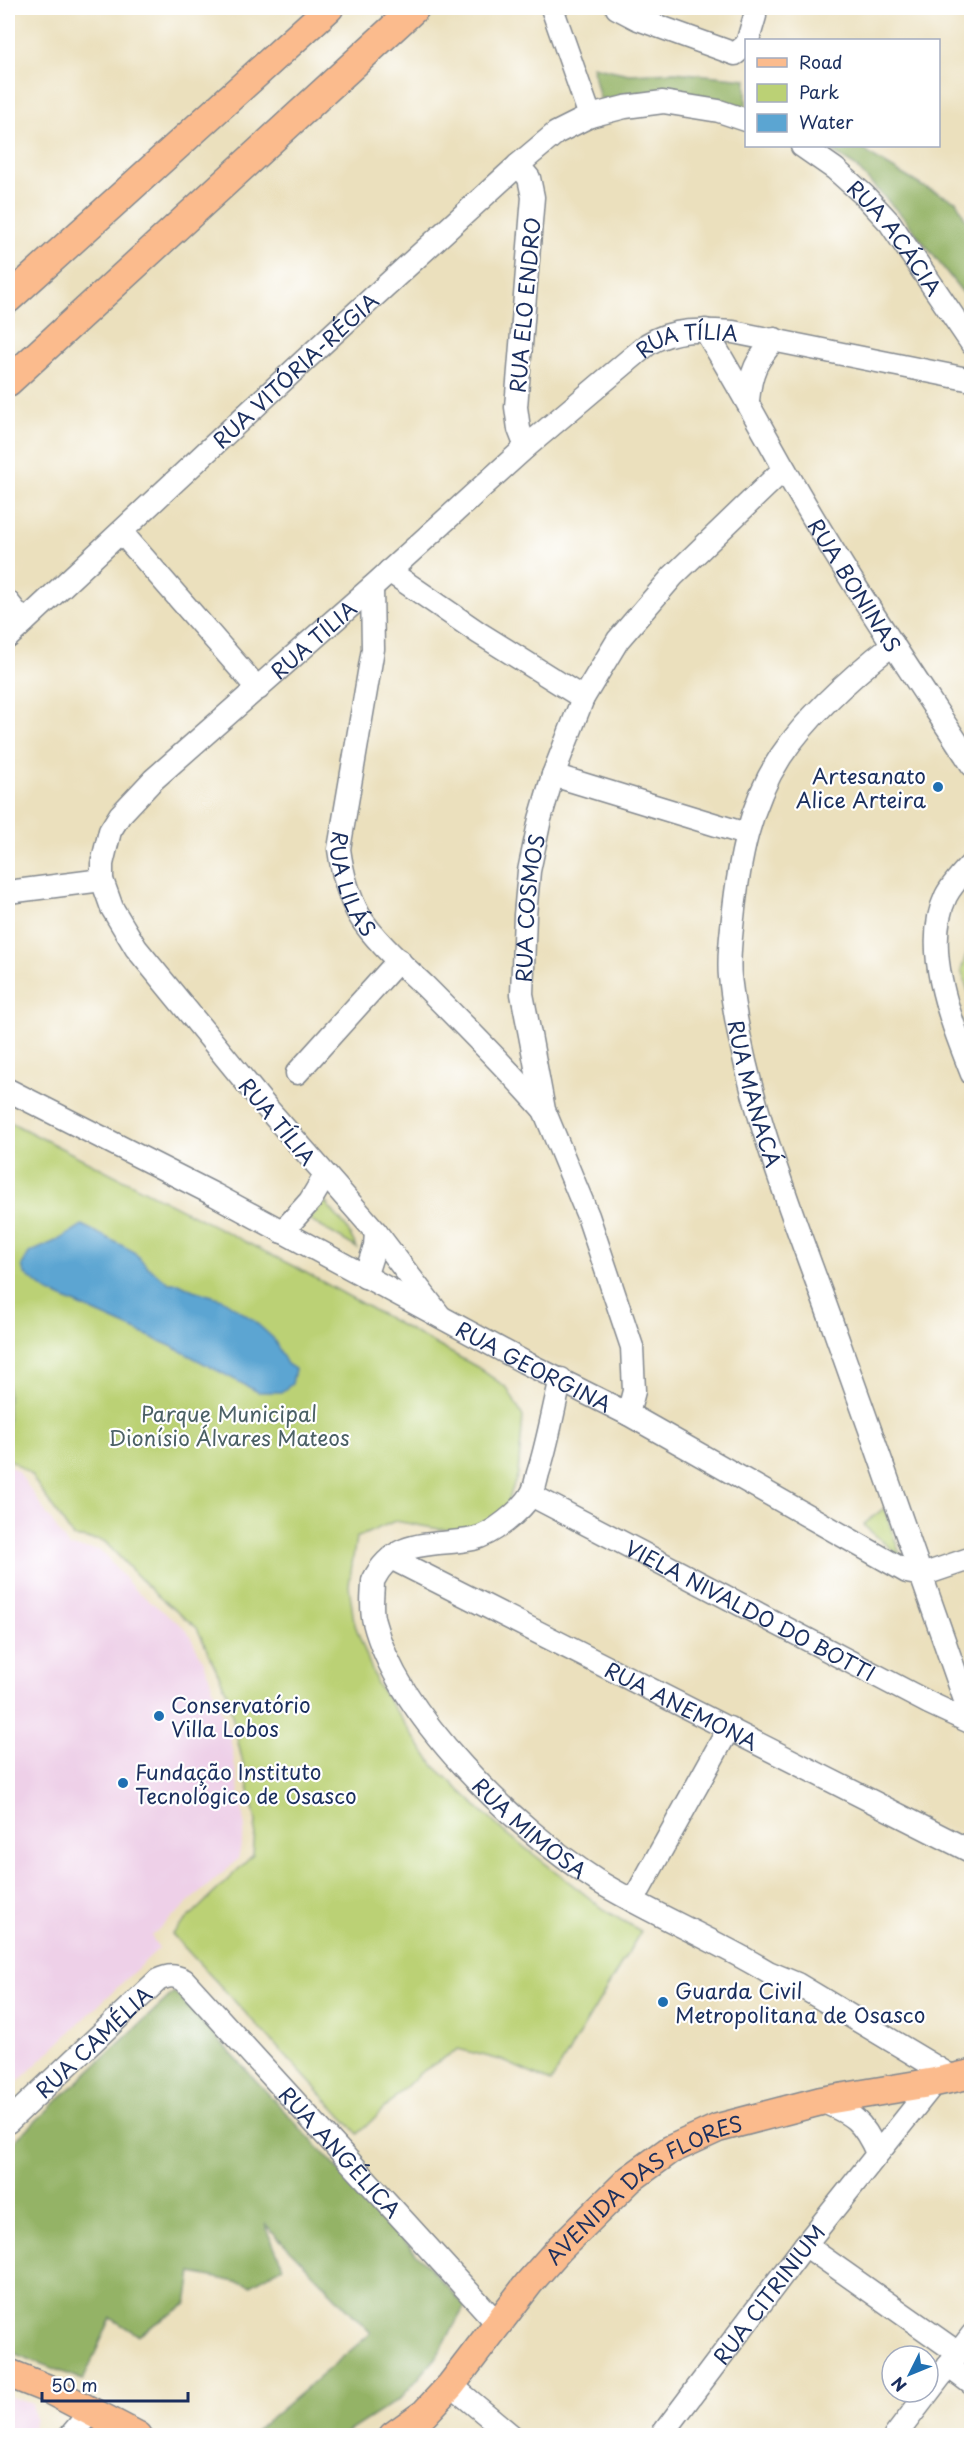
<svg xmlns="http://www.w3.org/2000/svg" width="979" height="2443" viewBox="0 0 979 2443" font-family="'Playpen Sans',sans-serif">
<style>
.built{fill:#eed0e8}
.green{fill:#bbd175;stroke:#6b806a;stroke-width:1.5}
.forest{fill:#94b366;stroke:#587162;stroke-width:1.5}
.water{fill:#5ba5d2;stroke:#3b6a98;stroke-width:1.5}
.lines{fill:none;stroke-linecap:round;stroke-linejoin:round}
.minor-casing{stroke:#83888e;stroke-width:25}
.major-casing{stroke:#83888e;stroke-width:31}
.minor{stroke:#fff;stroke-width:22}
.major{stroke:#fbbb8d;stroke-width:28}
.poi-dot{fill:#1f6fb2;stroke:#fff;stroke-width:2}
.labels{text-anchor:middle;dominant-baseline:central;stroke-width:4.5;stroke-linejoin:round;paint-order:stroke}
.street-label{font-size:21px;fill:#1b2f5e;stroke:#fff}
.poi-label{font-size:21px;fill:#1b2f5e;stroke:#fff;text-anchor:start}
.park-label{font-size:21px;fill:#4b6065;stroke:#fff}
</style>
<rect width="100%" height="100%" fill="#fff"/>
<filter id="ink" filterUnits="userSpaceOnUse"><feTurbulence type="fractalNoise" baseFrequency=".0167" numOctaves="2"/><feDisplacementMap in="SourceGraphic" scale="12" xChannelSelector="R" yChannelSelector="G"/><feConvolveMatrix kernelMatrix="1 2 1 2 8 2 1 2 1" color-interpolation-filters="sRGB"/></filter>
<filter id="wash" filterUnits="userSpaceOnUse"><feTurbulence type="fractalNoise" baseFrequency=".008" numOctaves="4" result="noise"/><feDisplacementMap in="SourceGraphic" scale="24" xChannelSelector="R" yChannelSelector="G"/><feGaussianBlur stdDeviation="1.35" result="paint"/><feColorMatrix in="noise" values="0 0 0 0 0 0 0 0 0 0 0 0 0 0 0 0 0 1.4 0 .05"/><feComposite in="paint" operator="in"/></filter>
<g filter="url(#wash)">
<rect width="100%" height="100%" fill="#ebe0bd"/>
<g class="built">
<polygon points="8,1465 18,1471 69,1547 100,1550 134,1589 186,1629 204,1662 230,1737 245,1828 238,1859 151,1936 159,1948 8,2091"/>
<polygon points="8,2396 32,2404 36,2420 29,2435 8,2435"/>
</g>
<g class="green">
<polygon points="971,941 971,999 961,970"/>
<polygon points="8,1121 299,1269 477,1367 507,1388 523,1417 518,1474 503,1514 472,1531 439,1529 395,1521 356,1538 349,1585 354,1622 377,1684 434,1766 501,1829 609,1913 641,1931 551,2082 501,2060 458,2049 420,2073 358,2134 172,1934 253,1855 256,1821 227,1693 197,1628 154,1593 104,1541 73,1537 30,1474 8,1458"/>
<polygon points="325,1202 346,1227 357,1248 308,1219"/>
<polygon points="884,1508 901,1557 863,1525"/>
</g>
<g class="forest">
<polygon points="592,66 629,74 675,72 746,79 746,109 690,95 600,99"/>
<polygon points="823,146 859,146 875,158 922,186 956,201 971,229 971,303 904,218 854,165"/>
<polygon points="174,1992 465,2306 436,2358 401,2398 343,2435 261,2435 256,2431 371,2333 265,2224 283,2267 251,2285 192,2273 187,2304 138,2335 111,2318 83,2380 8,2351 8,2147"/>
</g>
<polygon class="water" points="82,1225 133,1251 148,1267 169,1283 179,1283 193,1290 222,1299 252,1319 273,1338 287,1364 295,1369 292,1384 281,1392 258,1392 173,1347 47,1291 24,1273 22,1265 29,1253 62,1238"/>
</g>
<g filter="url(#ink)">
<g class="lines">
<g class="minor-casing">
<g id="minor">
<polyline points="552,8 590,116"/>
<polyline points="617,8 638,19 735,54 746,45"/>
<polyline points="748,40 755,16"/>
<path id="s1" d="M802 146 835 169 864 195 890 223 972 344"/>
<polyline points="518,165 529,178 533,197 516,407 519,429 526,447"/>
<path id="s2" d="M705 330C733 376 758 422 784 468 842 570 908 667 972 765"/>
<path d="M748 400C751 371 756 361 775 339"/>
<polyline points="122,533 258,689"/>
<polyline points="389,571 479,633 583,698"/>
<path id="s3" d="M372 587 373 649 339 849C342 871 348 895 359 915 372 938 405 967 425 986 465 1026 505 1066 543 1109"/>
<polyline points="8,602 24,622"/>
<path id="s4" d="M8 637 334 333 518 165 556 133 590 116 625 107 663 102 719 111 746 120"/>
<path id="s5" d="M893 644C852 676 810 713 781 756 749 805 739 861 733 918 731 937 728 957 730 977 743 1096 793 1214 833 1326 880 1457 926 1588 972 1720"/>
<polyline points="553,775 746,834"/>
<path d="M972 863C963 873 952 884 946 896 921 949 952 1023 972 1074"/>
<polyline points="8,892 102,880"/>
<polyline points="297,1073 399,960"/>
<path id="s6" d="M8 1090 215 1195 524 1362 628 1414 907 1572 922 1575 972 1558"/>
<polyline points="282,1232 310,1201 325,1176"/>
<polyline points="365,1277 375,1246 376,1232"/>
<path id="s7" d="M440 1316 376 1232 267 1108 136 948 112 908 102 880V864L110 831 120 815 153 780 372 587 526 447 648 344C674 328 703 330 733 332L972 380"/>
<path id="s8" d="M561 1379C553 1410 548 1442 538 1473 536 1480 535 1489 531 1495 521 1511 492 1535 473 1539 434 1547 395 1536 373 1581 373 1593 370 1609 374 1622 398 1716 515 1828 596 1880 651 1914 712 1938 768 1972L797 1984 954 2078"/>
<path id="s9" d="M628 1414 634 1391 632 1347 588 1216 544 1110 530 1035 522 994 525 915 529 871 540 819 553 775 583 698 618 640 673 576 784 469"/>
<path id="s10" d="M531 1495 929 1703 972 1723"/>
<path id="s11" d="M391 1558 972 1852"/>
<polyline points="633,1901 729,1728"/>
<path d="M821 2101C853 2114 863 2121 877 2153"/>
<path id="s12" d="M8 2122 158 1980C169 1975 174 1975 184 1980L497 2323"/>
<polyline points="805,2245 958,2353"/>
<polyline points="948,2366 972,2384"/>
<polyline points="451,2385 512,2436"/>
<polyline points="70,2436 91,2411"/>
<path id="s13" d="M661 2436 805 2245 935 2082"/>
<polyline points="895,2436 972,2335"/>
</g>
</g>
<g class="major-casing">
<g id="major">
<polyline points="8,299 329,8"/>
<polyline points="8,382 415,8"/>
<polyline points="8,2373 48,2389 138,2436"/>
<path id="s14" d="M393 2436 424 2414 451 2385 529 2283 559 2249 630 2179 670 2150 718 2128 821 2101 935 2082 972 2074"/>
</g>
</g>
<use href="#minor" class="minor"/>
<use href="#major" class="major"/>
</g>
</g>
<g class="poi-dot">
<circle cx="938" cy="787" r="6"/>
<circle cx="159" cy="1716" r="6"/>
<circle cx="123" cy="1783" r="6"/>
<circle cx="663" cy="2002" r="6"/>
</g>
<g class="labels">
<g class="street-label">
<text stroke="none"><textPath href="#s1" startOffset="132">RUA ACÁCIA</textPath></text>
<text transform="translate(524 305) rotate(-85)">RUA ELO ENDRO</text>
<text stroke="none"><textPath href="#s7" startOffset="1370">RUA TÍLIA</textPath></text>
<text stroke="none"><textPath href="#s4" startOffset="392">RUA VITÓRIA-RÉGIA</textPath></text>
<text stroke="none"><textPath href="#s2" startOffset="296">RUA BONINAS</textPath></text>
<text stroke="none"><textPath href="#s7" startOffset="884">RUA TÍLIA</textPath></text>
<text stroke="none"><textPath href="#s3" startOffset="302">RUA LILÁS</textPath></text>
<text stroke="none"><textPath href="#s9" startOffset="525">RUA COSMOS</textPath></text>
<text stroke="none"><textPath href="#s5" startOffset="508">RUA MANACÁ</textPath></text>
<text transform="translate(278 1121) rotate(50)">RUA TÍLIA</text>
<text stroke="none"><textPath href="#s6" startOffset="594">RUA GEORGINA</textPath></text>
<text stroke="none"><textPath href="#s10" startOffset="248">VIELA NIVALDO DO BOTTI</textPath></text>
<text stroke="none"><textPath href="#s11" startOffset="326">RUA ANEMONA</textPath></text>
<text stroke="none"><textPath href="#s8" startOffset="612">RUA MIMOSA</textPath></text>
<text stroke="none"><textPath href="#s12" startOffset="117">RUA CAMÉLIA</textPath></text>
<text stroke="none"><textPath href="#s12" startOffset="466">RUA ANGÉLICA</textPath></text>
<text stroke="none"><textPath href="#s14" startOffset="357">AVENIDA DAS FLORES</textPath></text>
<text stroke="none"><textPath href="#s13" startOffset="178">RUA CITRINIUM</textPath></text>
</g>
<g class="poi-label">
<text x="926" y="775" text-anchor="end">Artesanato<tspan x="926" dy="24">Alice Arteira</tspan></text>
<text x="171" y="1704">Conservatório<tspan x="171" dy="24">Villa Lobos</tspan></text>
<text x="135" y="1771">Fundação Instituto<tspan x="135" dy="24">Tecnológico de Osasco</tspan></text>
<text x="675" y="1990">Guarda Civil<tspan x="675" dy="24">Metropolitana de Osasco</tspan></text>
</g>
<g class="park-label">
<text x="229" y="1413">Parque Municipal<tspan x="229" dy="24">Dionísio Álvares Mateos</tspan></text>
</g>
</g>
<rect width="979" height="2443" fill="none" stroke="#fff" stroke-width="30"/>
<rect x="745" y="39" width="195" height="108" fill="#ffffff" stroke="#a4acbf" stroke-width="1.5"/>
<rect x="757" y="58" width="30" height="9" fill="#fbbb8d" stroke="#a4acbf" stroke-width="1.5"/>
<text x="799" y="69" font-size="18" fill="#1b2f5e">Road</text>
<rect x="757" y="84" width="30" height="18" fill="#bbd175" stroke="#a4acbf" stroke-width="1.5"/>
<text x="799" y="99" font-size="18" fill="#1b2f5e">Park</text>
<rect x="757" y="114" width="30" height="18" fill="#5ba5d2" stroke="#a4acbf" stroke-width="1.5"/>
<text x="799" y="129" font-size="18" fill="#1b2f5e">Water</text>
<g transform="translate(910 2374) rotate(227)"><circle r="28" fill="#ffffff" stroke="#a4acbf" stroke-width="1.5"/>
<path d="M0-4.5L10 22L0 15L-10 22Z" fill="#1f6fb2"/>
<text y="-9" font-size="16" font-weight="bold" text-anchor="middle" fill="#1b2f5e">N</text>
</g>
<path d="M42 2392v9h146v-9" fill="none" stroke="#1b2f5e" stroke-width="3"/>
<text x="51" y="2392" font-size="18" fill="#1b2f5e" stroke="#ffffff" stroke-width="4.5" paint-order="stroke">50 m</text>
</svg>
